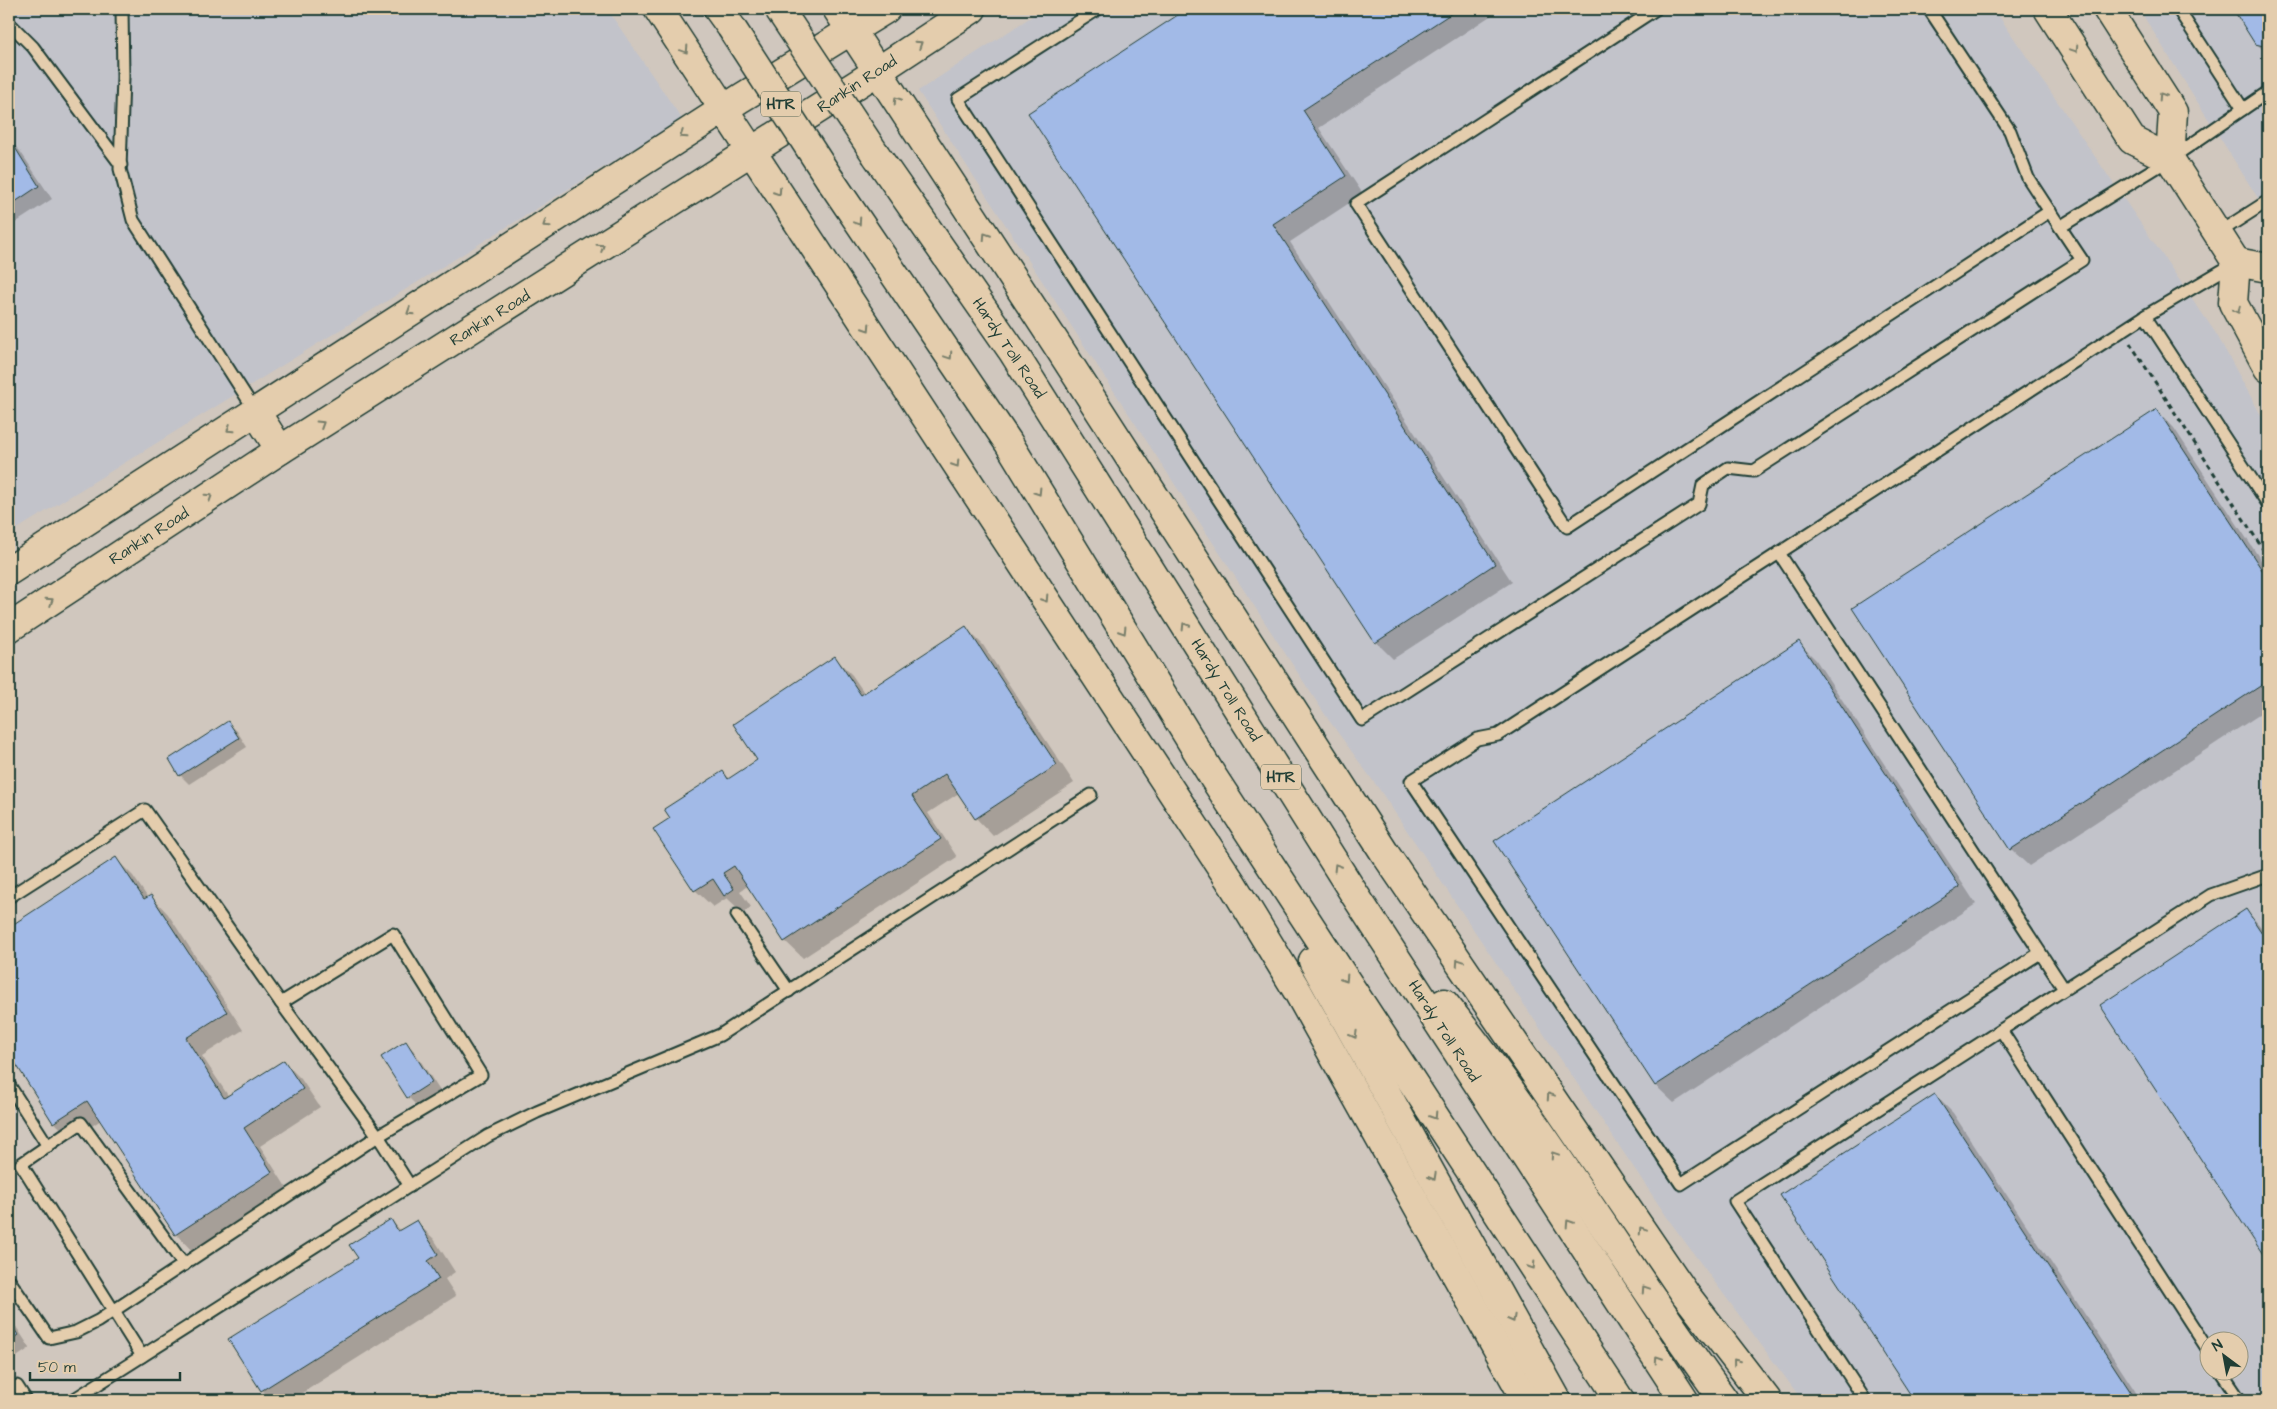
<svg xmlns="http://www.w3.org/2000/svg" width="2277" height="1409" viewBox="0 0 2277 1409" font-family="'Architects Daughter',sans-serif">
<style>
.built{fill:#c2c3ca;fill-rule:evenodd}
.shadow{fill:#0003}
.building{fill:#a2bae7;stroke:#1f3d34}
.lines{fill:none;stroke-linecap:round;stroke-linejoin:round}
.lane-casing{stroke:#1f3d34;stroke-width:15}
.secondary-casing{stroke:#1f3d34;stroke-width:31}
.highway-casing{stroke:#1f3d34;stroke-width:31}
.path{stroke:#1f3d34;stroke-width:3;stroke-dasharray:5 4;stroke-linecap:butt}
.lane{stroke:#e4cdad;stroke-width:11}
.secondary{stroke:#e4cdad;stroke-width:28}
.highway{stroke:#e4cdad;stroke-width:28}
.highway-bridge-casing{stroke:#1f3d34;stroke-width:31;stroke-linecap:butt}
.highway-bridge{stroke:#e4cdad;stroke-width:28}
.oneway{stroke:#787e6a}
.labels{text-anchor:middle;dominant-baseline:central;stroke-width:4.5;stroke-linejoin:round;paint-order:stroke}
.shield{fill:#e4cdad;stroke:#5a6858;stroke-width:1}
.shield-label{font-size:15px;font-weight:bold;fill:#1f3d34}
.street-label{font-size:16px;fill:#1f3d34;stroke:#e4cdad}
</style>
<rect width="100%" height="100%" fill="#d0c7be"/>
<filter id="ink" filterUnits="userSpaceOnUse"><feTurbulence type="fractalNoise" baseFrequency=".02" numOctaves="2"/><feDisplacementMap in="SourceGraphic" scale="10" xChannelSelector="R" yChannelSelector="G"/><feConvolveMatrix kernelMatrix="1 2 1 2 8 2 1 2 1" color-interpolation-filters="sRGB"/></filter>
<g filter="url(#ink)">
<g class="built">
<polygon points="9,9 607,9 682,119 9,534"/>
<path d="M1043 9H1994L2217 335 2268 428V1400H1802L1671 1223 1379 789 1328 719 918 91ZM2210 1342H2240V1372H2210Z"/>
<polygon points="2139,9 2268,9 2268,214"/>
</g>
<g class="shadow">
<polygon points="1189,9 1501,9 1319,128 1363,194 1290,242 1512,582 1393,659 1376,642 1029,113"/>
<polygon points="2234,9 2268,9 2268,55 2256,43"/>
<polygon points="9,140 20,151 52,199 9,227"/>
<polygon points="2157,410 2174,428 2268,571 2268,709 2029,866 2011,849"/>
<polygon points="966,628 983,645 1074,783 993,836 976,818 959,793 928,813 957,857 803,958 785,941 749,885 740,891 751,907 743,913 727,898 713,907 695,890 672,818 723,772 730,779 759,761 835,658 852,675 865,694"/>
<polygon points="1799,643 1816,660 1976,904 1674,1103 1656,1086 1496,841"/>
<polygon points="228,723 237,731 247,747 189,784 180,775"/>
<polygon points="116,859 133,876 148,898 151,896 168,914 243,1030 202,1056 229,1097 284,1062 301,1079 320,1107 260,1146 288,1190 193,1252 176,1234 101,1120 72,1139 54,1122 9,1051 9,928"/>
<polygon points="2246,910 2268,935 2268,1260 2101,1005"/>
<polygon points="406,1043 414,1051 440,1091 417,1106 408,1097 383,1057"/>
<polygon points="1935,1095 1953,1113 2141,1400 1916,1400 1782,1196"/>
<polygon points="391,1220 401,1231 416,1222 434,1239 455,1272 445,1279 456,1296 291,1400 272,1400 262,1390 359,1258"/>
<polygon points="9,1316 30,1348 9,1362"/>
</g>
<g class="building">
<polygon points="1187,9 1458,9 1303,110 1346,176 1273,224 1495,564 1375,643 1028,113"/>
<polygon points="2233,9 2268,9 2268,47 2255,44"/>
<polygon points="9,138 39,186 9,206"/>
<polygon points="2157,409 2268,579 2268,681 2010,850 1852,608"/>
<polygon points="966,626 1057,765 975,819 945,774 912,796 941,839 784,942 734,866 723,873 734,889 724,896 713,879 694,891 653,829 670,818 664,809 723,771 728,779 757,760 733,724 835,656 861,695"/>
<polygon points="1799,641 1960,887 1655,1086 1494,841"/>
<polygon points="228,721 239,738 179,776 169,759"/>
<polygon points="116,857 144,899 151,895 227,1012 186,1038 224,1098 284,1060 303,1089 244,1128 272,1172 175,1235 87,1101 53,1123 9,1053 9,927"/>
<polygon points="2246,909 2268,942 2268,1262 2100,1005"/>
<polygon points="406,1041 432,1082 407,1098 381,1057"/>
<polygon points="1935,1094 2136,1400 1914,1400 1780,1195"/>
<polygon points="391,1219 398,1231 417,1220 438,1254 428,1261 439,1279 261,1391 228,1339 358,1258 349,1245"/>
<polygon points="9,1321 18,1335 9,1341"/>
</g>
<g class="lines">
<g class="lane-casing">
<g id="lane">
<polyline points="122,9 123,77 120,169 133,220 256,412"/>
<polyline points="1098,9 958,99 1362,720 1699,504 1703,485 1728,468 1754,471 2082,260 2060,227 2170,159 2268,92"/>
<polyline points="1656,9 1356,204 1567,527 2050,211"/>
<polyline points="1929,9 2010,131 2028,178 2060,227"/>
<polyline points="2178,9 2243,109"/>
<polyline points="9,23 33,47 121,165"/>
<polyline points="2218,233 2268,201"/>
<polyline points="2145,316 2268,504"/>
<polyline points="1779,553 2064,989"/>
<polyline points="9,897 145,810 281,1003 378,1136 410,1186"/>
<polyline points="737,915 789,991"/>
<polyline points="2040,953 1681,1184 1411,781 1477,739 1498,735 2145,316 2235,263"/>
<polyline points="2001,1030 2210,1353"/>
<polyline points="9,1085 48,1146"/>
<polyline points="9,1280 49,1338 76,1332 98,1321 378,1136 481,1075 393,934 281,1003"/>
<polyline points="142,1356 21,1164 81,1123 184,1265"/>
<polyline points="2221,1372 2240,1400"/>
<polyline points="17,1386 26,1400"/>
<polyline points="73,1400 488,1136 537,1112 720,1035 1091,795"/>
<polyline points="1865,1400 1735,1201 2211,895 2268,875"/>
</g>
</g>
<g class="secondary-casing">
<g id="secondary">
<polyline points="2048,9 2132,140 2170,159 2236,262 2233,303 2268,368"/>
<polyline points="2107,9 2173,112 2170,159"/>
<polyline points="2236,262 2268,268"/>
<polyline points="256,412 280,450"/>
<polyline points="9,571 741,98 886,9"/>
<polyline points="9,628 280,450 878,71 972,9"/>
</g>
</g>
<g class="highway-casing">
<g id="highway">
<polyline points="658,9 1233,885 1298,992 1526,1400"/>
<polyline points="718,9 731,27"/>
<polyline points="837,9 1057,345 1386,855 1686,1295 1767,1400"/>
<polyline points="876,155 1013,352 1355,895 1684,1400"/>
<polyline points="831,181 1008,442 1213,777 1620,1400"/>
<polyline points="1313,961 1557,1400"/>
<path d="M1444 1003C1546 1129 1628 1270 1724 1400"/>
</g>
</g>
<polyline class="path" points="2130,343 2268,557"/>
<use href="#lane" class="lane"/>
<use href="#secondary" class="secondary"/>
<use href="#highway" class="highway"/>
<g class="highway-bridge-casing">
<g id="highway-bridge">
<polyline points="779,9 876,155"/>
<polyline points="731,27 831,181"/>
</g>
</g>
<use href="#highway-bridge" class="highway-bridge"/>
</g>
<defs><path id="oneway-chevron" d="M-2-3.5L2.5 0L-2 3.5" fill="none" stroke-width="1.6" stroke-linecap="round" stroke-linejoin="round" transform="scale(1.25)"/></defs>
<g class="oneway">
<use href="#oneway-chevron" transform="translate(919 44) rotate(-33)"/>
<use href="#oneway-chevron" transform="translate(2075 49) rotate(56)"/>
<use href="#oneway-chevron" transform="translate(685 50) rotate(57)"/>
<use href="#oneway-chevron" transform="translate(2162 96) rotate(-123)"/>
<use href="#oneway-chevron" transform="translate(897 100) rotate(-123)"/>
<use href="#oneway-chevron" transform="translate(683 135) rotate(147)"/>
<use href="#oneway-chevron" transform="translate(778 192) rotate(57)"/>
<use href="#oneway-chevron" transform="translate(858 222) rotate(56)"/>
<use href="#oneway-chevron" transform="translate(546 224) rotate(147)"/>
<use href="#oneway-chevron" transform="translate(986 236) rotate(-123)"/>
<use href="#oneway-chevron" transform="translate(601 247) rotate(-33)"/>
<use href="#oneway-chevron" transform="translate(2237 310) rotate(64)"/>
<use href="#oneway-chevron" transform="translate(410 312) rotate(147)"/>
<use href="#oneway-chevron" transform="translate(867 328) rotate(57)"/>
<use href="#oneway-chevron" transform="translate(949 356) rotate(56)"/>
<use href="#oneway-chevron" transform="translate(321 424) rotate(-32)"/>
<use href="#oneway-chevron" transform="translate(230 429) rotate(147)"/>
<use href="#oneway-chevron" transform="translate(956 464) rotate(57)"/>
<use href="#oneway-chevron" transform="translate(1038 492) rotate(58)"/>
<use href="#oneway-chevron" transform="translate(209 497) rotate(-33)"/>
<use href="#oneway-chevron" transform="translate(1045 599) rotate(57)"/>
<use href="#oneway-chevron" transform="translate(50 601) rotate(-33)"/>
<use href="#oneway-chevron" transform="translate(1185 626) rotate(-122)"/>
<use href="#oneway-chevron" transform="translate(1123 631) rotate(58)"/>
<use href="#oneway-chevron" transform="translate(1337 867) rotate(-122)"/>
<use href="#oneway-chevron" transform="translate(1459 962) rotate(-124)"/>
<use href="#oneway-chevron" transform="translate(1345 979) rotate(57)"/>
<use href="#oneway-chevron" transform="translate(1354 1035) rotate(61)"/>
<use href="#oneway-chevron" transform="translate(1550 1096) rotate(-124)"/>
<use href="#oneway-chevron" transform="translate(1434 1116) rotate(57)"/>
<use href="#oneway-chevron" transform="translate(1554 1155) rotate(-124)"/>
<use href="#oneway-chevron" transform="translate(1433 1177) rotate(61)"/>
<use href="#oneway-chevron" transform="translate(1569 1223) rotate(-123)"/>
<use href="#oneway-chevron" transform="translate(1642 1230) rotate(-124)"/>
<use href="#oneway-chevron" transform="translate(1532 1266) rotate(57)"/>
<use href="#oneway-chevron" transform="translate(1645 1289) rotate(-124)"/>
<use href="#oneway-chevron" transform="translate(1512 1319) rotate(61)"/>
<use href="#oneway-chevron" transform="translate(1658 1359) rotate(-123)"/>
<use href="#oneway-chevron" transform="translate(1736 1362) rotate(-129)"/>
</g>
</g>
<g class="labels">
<g class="shield">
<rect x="761" y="91.5" width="40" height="25" rx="4"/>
<rect x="1261" y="764.5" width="40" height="25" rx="4"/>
</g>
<g class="shield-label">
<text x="781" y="104">HTR</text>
<text x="1281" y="777">HTR</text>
</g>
<g class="street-label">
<text transform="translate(857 84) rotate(-33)">Rankin Road</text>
<text transform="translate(490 318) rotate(-32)">Rankin Road</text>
<text transform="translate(1009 348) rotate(56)">Hardy Toll Road</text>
<text transform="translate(149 536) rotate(-33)">Rankin Road</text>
<text transform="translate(1226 690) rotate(58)">Hardy Toll Road</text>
<text transform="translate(1444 1031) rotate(57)">Hardy Toll Road</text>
</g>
</g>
<rect width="2277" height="1409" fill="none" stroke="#e4cdad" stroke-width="30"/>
<rect x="15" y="15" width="2247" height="1379" fill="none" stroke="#1f3d34" stroke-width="2" filter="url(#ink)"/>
<g transform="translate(2224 1356) rotate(328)"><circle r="24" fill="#e4cdad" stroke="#95937d"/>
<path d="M0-4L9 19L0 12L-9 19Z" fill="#1f3d34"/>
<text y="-8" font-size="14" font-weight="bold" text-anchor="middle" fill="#1f3d34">N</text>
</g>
<path d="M30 1372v8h150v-8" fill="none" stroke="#1f3d34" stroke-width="2.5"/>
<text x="38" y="1372" font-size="15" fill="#1f3d34" stroke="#e4cdad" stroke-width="4" paint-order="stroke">50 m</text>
</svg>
